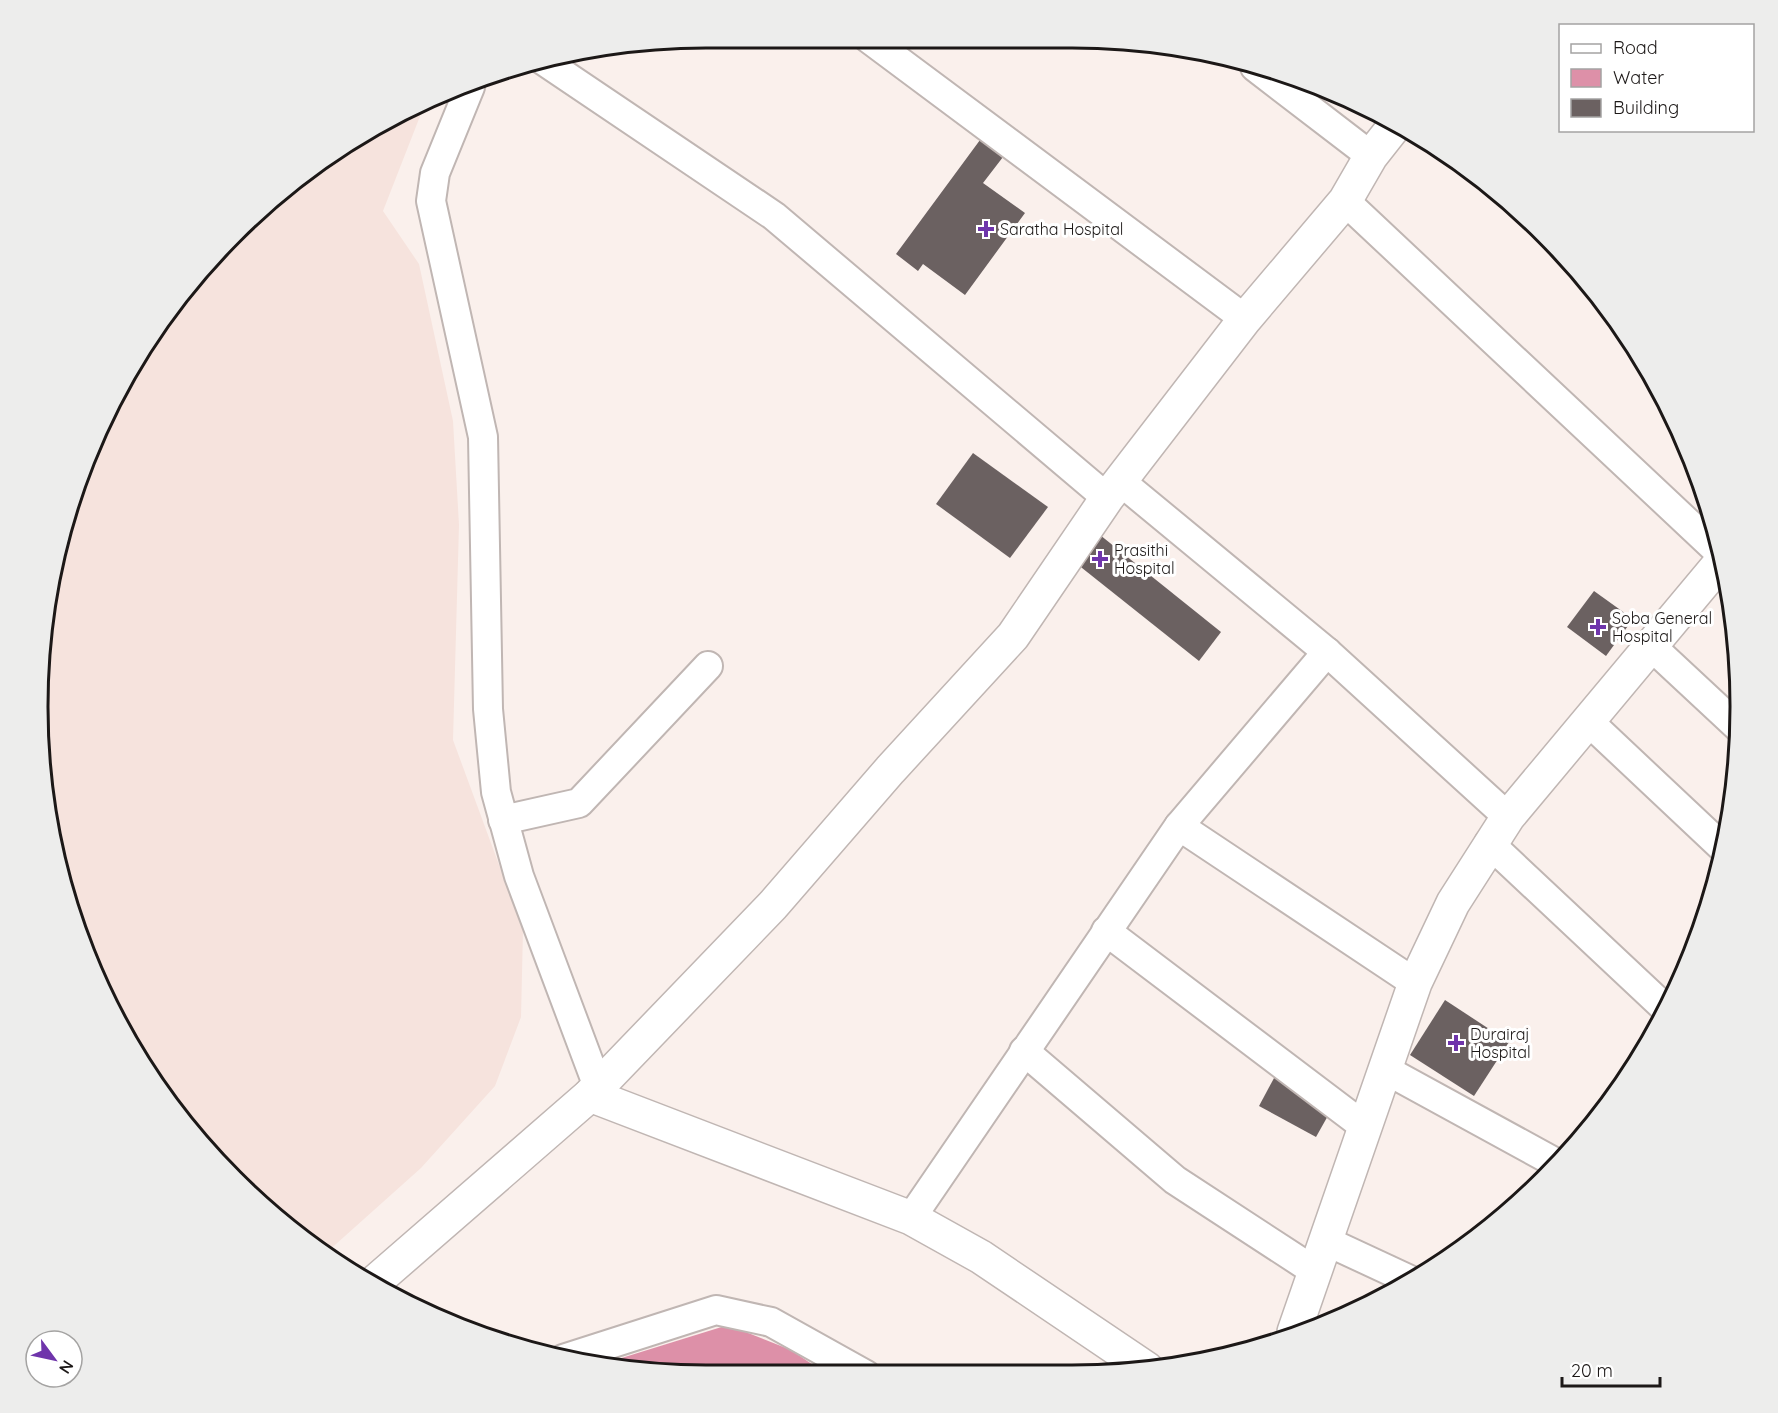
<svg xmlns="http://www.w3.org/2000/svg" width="1778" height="1413" viewBox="0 0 1778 1413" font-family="Quicksand,sans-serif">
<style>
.built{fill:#f6e3dd}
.water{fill:#dd90a8}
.building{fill:#6b6161}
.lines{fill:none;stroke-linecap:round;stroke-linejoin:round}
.street-casing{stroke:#c0b6b3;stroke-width:32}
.secondary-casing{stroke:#c0b6b3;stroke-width:36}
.primary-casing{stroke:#c0b6b3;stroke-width:36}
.street{stroke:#fff;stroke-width:28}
.secondary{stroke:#fff;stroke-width:33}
.primary{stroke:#fff;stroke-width:33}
.poi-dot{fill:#6f35ab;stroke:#fff;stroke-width:2}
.labels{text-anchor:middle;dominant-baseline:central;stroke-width:6;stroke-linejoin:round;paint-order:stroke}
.poi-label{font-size:16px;fill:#1c1817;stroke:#fff;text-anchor:start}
.rim{fill:none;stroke:#1c1817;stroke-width:3}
</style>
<rect width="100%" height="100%" fill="#faf0ec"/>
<polygon class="built" points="424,106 383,211 419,264 453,421 459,525 453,740 523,930 521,1017 495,1086 421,1168 326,1253 300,1237 203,1147 127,1041 60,879 38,706 60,533 127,372 234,233 372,127"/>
<polygon class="water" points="728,1325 791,1350 828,1375 706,1375 599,1365"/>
<g class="building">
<polygon points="980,140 1003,157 983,183 1025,213 965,295 923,264 918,271 896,254"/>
<polygon points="973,453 1048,507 1010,558 936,504"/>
<polygon points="1095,531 1221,632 1199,661 1072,560"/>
<polygon points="1594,591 1633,619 1606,656 1567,627"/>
<polygon points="1445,1000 1509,1042 1474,1096 1410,1055"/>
<polygon points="1280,1067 1338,1098 1316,1137 1259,1106"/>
</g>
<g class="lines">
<g class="street-casing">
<g id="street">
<polyline points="868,38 1245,319"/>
<polyline points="541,59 774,216 1107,498"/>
<polyline points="1255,67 1371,156"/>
<polyline points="470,87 435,173 431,201 483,437 488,709 496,792 519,876 597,1084"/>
<polyline points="1345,201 1719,552"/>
<polyline points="1120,481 1327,652 1508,817"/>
<polyline points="1651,646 1738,727"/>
<polyline points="1588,721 1723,848"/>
<polyline points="503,820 579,803 708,666"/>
<polyline points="1179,826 1415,983"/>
<polyline points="1489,843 1667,1010"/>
<polyline points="1106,931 1365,1127"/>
<polyline points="1024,1051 1175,1180 1316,1272"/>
<polyline points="1386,1070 1556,1163"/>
<polyline points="911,1218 1179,826 1327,652"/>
<polyline points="1326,1241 1412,1281"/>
<polyline points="563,1359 716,1310 771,1322 866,1375"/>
</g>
</g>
<g class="secondary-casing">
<g id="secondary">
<polyline points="590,1095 911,1218 981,1257 1147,1369"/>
<polyline points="376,1281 590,1095 773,905 890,770 1013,636 1107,498 1245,319 1345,201 1371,156 1397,123"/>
</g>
</g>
<g class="primary-casing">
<polyline id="primary" points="1294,1332 1415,983 1453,903 1508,817 1721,562"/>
</g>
<use href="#street" class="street"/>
<use href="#secondary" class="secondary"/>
<use href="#primary" class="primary"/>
</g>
<g class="poi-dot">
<path d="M983 220h6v6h6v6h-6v6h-6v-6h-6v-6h6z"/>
<path d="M1097 550h6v6h6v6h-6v6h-6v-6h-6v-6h6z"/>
<path d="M1595 618h6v6h6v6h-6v6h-6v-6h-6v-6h6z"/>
<path d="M1453 1034h6v6h6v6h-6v6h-6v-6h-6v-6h6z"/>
</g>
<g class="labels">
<g class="poi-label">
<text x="1000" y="229">Saratha Hospital</text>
<text x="1114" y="550">Prasithi<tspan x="1114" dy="18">Hospital</tspan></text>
<text x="1612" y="618">Soba General<tspan x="1612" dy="18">Hospital</tspan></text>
<text x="1470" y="1034">Durairaj<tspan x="1470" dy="18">Hospital</tspan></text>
</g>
</g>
<path d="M0 0H1778V1413H0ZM706 48H1072A658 658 0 0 1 1730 706V707A658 658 0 0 1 1072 1365H706A658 658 0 0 1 48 707V706A658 658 0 0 1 706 48Z" fill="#ededec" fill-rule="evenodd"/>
<path class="rim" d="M706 48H1072A658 658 0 0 1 1730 706V707A658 658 0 0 1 1072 1365H706A658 658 0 0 1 48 707V706A658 658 0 0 1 706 48Z"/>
<rect x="1559" y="24" width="195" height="108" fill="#ffffff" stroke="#a4a3a2" stroke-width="1.5"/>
<rect x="1571" y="44" width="30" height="9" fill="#ffffff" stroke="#a4a3a2" stroke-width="1.5"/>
<text x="1613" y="54" font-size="18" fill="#1c1817">Road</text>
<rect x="1571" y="69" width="30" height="18" fill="#dd90a8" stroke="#a4a3a2" stroke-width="1.5"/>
<text x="1613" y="84" font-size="18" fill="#1c1817">Water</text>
<rect x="1571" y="99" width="30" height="18" fill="#6b6161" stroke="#a4a3a2" stroke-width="1.5"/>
<text x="1613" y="114" font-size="18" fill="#1c1817">Building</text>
<g transform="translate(54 1359) rotate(123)"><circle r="28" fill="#ffffff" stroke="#a4a3a2" stroke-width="1.5"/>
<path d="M0-4.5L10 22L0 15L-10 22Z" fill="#6f35ab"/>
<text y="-9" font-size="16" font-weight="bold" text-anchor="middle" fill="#1c1817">N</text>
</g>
<path d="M1562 1377v9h98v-9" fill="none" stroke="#1c1817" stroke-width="3"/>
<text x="1571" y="1377" font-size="18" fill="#1c1817" stroke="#ffffff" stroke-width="4.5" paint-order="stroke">20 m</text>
</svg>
